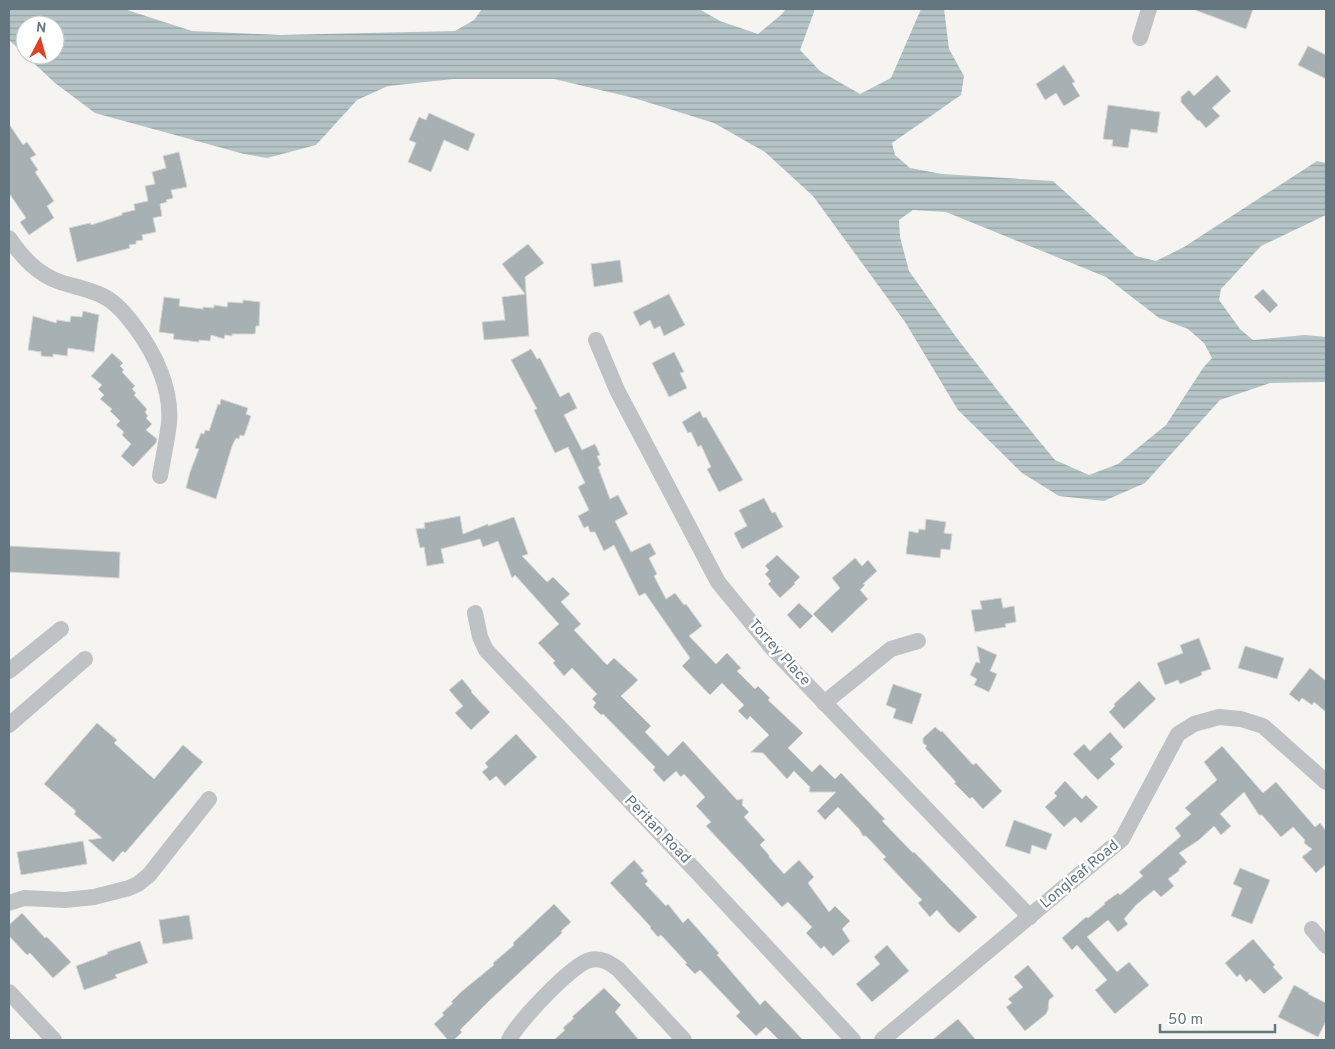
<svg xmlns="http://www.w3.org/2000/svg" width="1335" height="1049" viewBox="0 0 1335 1049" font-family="Overpass,sans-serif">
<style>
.water{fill:url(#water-rules);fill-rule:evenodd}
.building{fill:#a7b0b3;stroke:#d6d6d3}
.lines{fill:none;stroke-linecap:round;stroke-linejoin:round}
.minor{stroke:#bec2c5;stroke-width:16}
.labels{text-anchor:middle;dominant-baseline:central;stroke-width:5;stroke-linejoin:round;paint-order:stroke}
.street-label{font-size:15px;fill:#647781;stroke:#fff}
</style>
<defs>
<pattern id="water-rules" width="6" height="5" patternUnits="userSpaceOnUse" patternTransform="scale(1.25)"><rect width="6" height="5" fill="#b5c4c6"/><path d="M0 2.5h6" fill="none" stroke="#97a4a6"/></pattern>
</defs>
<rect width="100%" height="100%" fill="#f5f4f1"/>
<path class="water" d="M9 9H124L192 31 280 35 455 31 474 20 482 9H699L720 21 758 34 782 14 786 9H815L800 50 820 71 860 94 891 78 921 9H944L949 49 964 76 961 95 892 143 895 155 910 168 942 174 1053 181 1136 256 1156 261 1184 247 1317 161 1326 163V215L1261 246 1221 289 1219 300 1240 329 1253 340 1305 335 1326 337V382L1270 383 1220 400 1145 483 1104 501 1059 496 1022 473 958 410 905 322 813 196 765 152 714 123 634 98 554 79H454L388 86 357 100 316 145 267 158 244 154 95 113 55 83 9 40ZM25 25H55V55H25ZM913 210 946 212 1106 277 1159 318 1188 329 1204 343 1212 358 1203 368 1166 425 1118 464 1089 475 1055 460 1002 396 956 337 909 271 900 237 899 220Z"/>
<g class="building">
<polygon points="1195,9 1253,9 1246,29 1195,10"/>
<polygon points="1308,46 1326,55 1326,79 1298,65"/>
<polygon points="1064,65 1075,82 1072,83 1080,96 1064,106 1056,93 1045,100 1036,84"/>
<polygon points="1217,75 1231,91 1212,108 1220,116 1206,128 1199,120 1198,121 1181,102 1181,97 1189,90 1194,96"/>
<polygon points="1108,105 1160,112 1157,133 1131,129 1128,148 1112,146 1113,140 1103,139"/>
<polygon points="429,113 475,134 468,151 444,140 431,172 408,162 416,143 409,140 419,117 426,120"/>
<polygon points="9,124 23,145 27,142 36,155 30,158 38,170 35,172 54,201 47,206 54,218 29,235 20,222 26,218 9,193"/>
<polygon points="179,152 187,187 171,190 173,198 166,200 167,202 160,204 162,216 153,218 156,232 142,235 143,240 136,241 136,244 129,245 130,248 77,262 69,228 90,223 91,225 122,215 122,213 135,210 134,204 148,201 145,186 155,184 152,172 166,168 163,156"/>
<polygon points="528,244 544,263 525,277 529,336 484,340 482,322 505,320 502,297 525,294 502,264"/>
<polygon points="620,260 623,282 594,287 591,264"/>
<polygon points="1263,289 1278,305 1270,313 1254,297"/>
<polygon points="669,294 685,325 664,336 660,326 654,329 650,320 640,326 633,312"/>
<polygon points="164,297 180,299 179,306 203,309 203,307 214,308 214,305 227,307 228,302 243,303 243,300 260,302 259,326 256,326 255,334 232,334 232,336 225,335 224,339 211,335 210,341 199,340 199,342 173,339 174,334 159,332"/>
<polygon points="83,311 99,315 94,352 68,348 67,356 53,354 53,357 41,356 41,352 28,350 33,316 56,323 57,320 70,322 71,316 82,317"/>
<polygon points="531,349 537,359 540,358 560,397 569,392 577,408 564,415 582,450 595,444 600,455 597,456 601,465 598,467 610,499 618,495 628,514 615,521 631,552 650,543 656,554 649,558 657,574 654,576 666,599 675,593 684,605 686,604 702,626 689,636 716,664 727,653 741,668 737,671 755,689 758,686 770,698 768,700 803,733 788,748 812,772 820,764 835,779 841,773 885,819 882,821 913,853 914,852 977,917 959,933 950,925 937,910 930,917 918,903 922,900 883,859 886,857 866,836 863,836 859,829 838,807 825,820 817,811 836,792 809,792 810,787 794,771 787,779 763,753 751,752 769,735 750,716 747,720 738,711 744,705 722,683 710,695 682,666 690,658 645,593 639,596 614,545 604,551 595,532 590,532 588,526 584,528 578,516 589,510 578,487 585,483 568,447 555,453 534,410 537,409 511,360"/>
<polygon points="674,352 684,372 680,373 687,388 669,397 652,363"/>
<polygon points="112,353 123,363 120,366 124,370 122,372 135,386 132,389 136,393 134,395 147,409 145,412 148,416 146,418 152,424 146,430 157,439 156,443 133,467 121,456 131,444 122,435 124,432 116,425 120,421 110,411 112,409 100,399 104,395 98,389 102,385 91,376"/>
<polygon points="221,399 248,408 246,414 251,416 244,436 240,435 239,439 236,438 232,446 216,499 186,488 190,472 199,449 195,448 201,433 204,434 205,430 209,431 218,404 220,405"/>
<polygon points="700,411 703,418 706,417 743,480 719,492 707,469 711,467 701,445 698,447 691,432 688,433 682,422"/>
<polygon points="764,498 772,513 775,512 783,527 742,549 734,533 747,526 739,510"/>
<polygon points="460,516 463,534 488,524 488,526 514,517 528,554 522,556 547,582 553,577 570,594 561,602 581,624 574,630 607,665 614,658 638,680 621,696 651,726 645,732 668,756 683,741 737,800 743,799 742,805 749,812 744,817 765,840 760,845 769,855 769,857 784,874 799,860 814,877 808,883 829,912 835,906 850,921 842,929 850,941 833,956 824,946 821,949 806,933 812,927 788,902 782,907 706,826 711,822 696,806 705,797 684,774 681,777 676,771 664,782 653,770 655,767 603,714 601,715 593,707 596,703 592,699 597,694 572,668 564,676 553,663 555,661 538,643 559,624 515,575 512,578 498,541 483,547 480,539 441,549 444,563 427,566 424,547 420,548 416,529 425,528 424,523"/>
<polygon points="926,519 946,522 944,533 952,534 950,550 941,549 940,558 906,554 909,531 918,533 919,529 925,530"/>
<polygon points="9,546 120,552 119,578 9,572"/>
<polygon points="777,555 800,577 794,583 795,584 780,598 768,584 771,581 765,574 769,570 765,566"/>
<polygon points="855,558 862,566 868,560 877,571 863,584 865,585 860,590 868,599 832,633 813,614 840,588 832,578"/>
<polygon points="1001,598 1003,608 1014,606 1016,622 1005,624 1006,627 975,632 971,610 982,609 980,601"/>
<polygon points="799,603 813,616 800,629 787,615"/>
<polygon points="1199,638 1211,669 1201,672 1202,675 1180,684 1178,680 1165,685 1157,663 1183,653 1180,645"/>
<polygon points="977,646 997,655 990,671 997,674 989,692 974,685 977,679 970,675 976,662 980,663"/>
<polygon points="1245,646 1284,658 1277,679 1238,668"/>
<polygon points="1310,668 1326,681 1326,712 1314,702 1312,705 1302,698 1299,702 1289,694"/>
<polygon points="462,679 472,691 471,692 490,712 471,730 455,713 463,706 449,690"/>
<polygon points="1139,681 1156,699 1124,729 1109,712 1115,706 1114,704"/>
<polygon points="893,684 922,694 912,724 893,718 896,709 886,705"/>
<polygon points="97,723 117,740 114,743 154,779 183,745 203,762 125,853 123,851 113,862 88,840 102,838 74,814 76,811 44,784"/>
<polygon points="935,727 941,732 942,731 973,765 976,763 1002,791 983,809 972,797 970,799 954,783 956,782 925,748 927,746 923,743 923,738"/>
<polygon points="1110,732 1123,747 1110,759 1115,764 1098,780 1073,754 1084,744 1090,751"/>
<polygon points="516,734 537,757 505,786 496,776 490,781 482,772 488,767 485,763"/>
<polygon points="1222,746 1263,793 1276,782 1315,827 1320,823 1326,831 1326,864 1316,873 1302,857 1312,849 1304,843 1305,840 1293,827 1281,837 1262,815 1259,815 1244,792 1220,814 1231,826 1221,835 1214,826 1199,840 1179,853 1187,862 1179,869 1179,871 1168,879 1174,886 1161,897 1154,890 1136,905 1124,919 1128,924 1118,932 1108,920 1087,937 1117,972 1129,962 1149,985 1115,1014 1095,990 1107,980 1077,945 1072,950 1062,938 1086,917 1088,918 1105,904 1104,903 1118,893 1120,895 1143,876 1139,872 1181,836 1175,828 1191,814 1185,808 1217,780 1204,762"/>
<polygon points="1065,781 1082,799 1086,795 1098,807 1081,823 1075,817 1064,827 1045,807 1057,796 1054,793"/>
<polygon points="1014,820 1052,834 1046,850 1032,845 1030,854 1005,846"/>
<polygon points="83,841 87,864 21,875 17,852"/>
<polygon points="634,860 644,871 641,873 648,881 645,884 666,906 668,904 683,923 688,918 719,953 717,955 760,1005 765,1000 803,1040 779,1040 766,1027 756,1036 736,1016 740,1012 700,970 695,974 685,964 687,963 661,935 658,937 650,928 651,927 610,883"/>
<polygon points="1240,868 1270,880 1252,924 1231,916 1242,888 1233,884"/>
<polygon points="554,904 571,922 561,931 562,933 489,1001 460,1030 462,1032 454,1040 448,1040 434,1024 444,1015 442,1013 453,1003 451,1002 461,992 494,965 493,963 514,945 513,943"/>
<polygon points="22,913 45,938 47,937 71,962 53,978 30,953 27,955 9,936 9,925"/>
<polygon points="189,915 193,939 163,944 159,920"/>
<polygon points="1253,939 1275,965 1273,967 1283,978 1264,994 1250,979 1246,982 1240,974 1237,977 1225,963"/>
<polygon points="140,941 148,963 115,975 117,978 84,990 76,966 108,954 107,952"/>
<polygon points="887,945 909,971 872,1002 856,984 880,964 874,957"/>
<polygon points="1028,965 1054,996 1049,1000 1048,1010 1046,1014 1025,1031 1006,1007 1012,1003 1008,999 1023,987 1014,977"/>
<polygon points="1294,985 1309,993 1308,994 1326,1003 1326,1021 1318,1037 1278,1017"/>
<polygon points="604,988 621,1005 615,1012 639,1040 554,1040 565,1030 563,1028 574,1018 572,1017"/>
<polygon points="958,1019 976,1040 932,1040"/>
</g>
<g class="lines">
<g class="minor">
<polyline points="1140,38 1149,9"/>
<path d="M9 238C22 257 37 274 60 282 75 287 89 289 103 296 117 303 127 316 136 328 155 354 172 389 169 423 167 441 163 458 160 476"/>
<polyline points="596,340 617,390 718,582 772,648 1030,917"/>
<polyline points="475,613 480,637 486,650 695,870 853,1040"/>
<polyline points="9,671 61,629"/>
<polyline points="824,703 891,649 918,641"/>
<polyline points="9,725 85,659"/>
<polyline points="9,903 24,898 65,900 94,897 129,888 138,884 149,875 209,799"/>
<polyline points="1312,929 1326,946"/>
<polyline points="9,992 54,1040"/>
<path d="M509 1040C517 1023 572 964 590 960 601 957 610 963 618 969L684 1040"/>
<polyline points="882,1040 1122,839 1178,734 1194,724 1219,717 1241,719 1263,726 1326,782"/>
</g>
</g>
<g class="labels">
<g class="street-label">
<text transform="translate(779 653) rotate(48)">Torrey Place</text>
<text transform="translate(657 830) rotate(46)">Peritan Road</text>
<text transform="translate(1080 875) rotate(-40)">Longleaf Road</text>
</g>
</g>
<rect width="1335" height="1049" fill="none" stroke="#647781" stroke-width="20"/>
<g transform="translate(40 40) rotate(6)"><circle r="24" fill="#ffffff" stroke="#c1c9cd"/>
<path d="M0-4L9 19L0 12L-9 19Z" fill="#df3f27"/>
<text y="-8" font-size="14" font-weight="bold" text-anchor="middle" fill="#647781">N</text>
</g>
<path d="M1160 1024v8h115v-8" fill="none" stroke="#647781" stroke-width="2.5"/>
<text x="1168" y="1024" font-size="15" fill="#647781" stroke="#ffffff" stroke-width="4" paint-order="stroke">50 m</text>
</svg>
